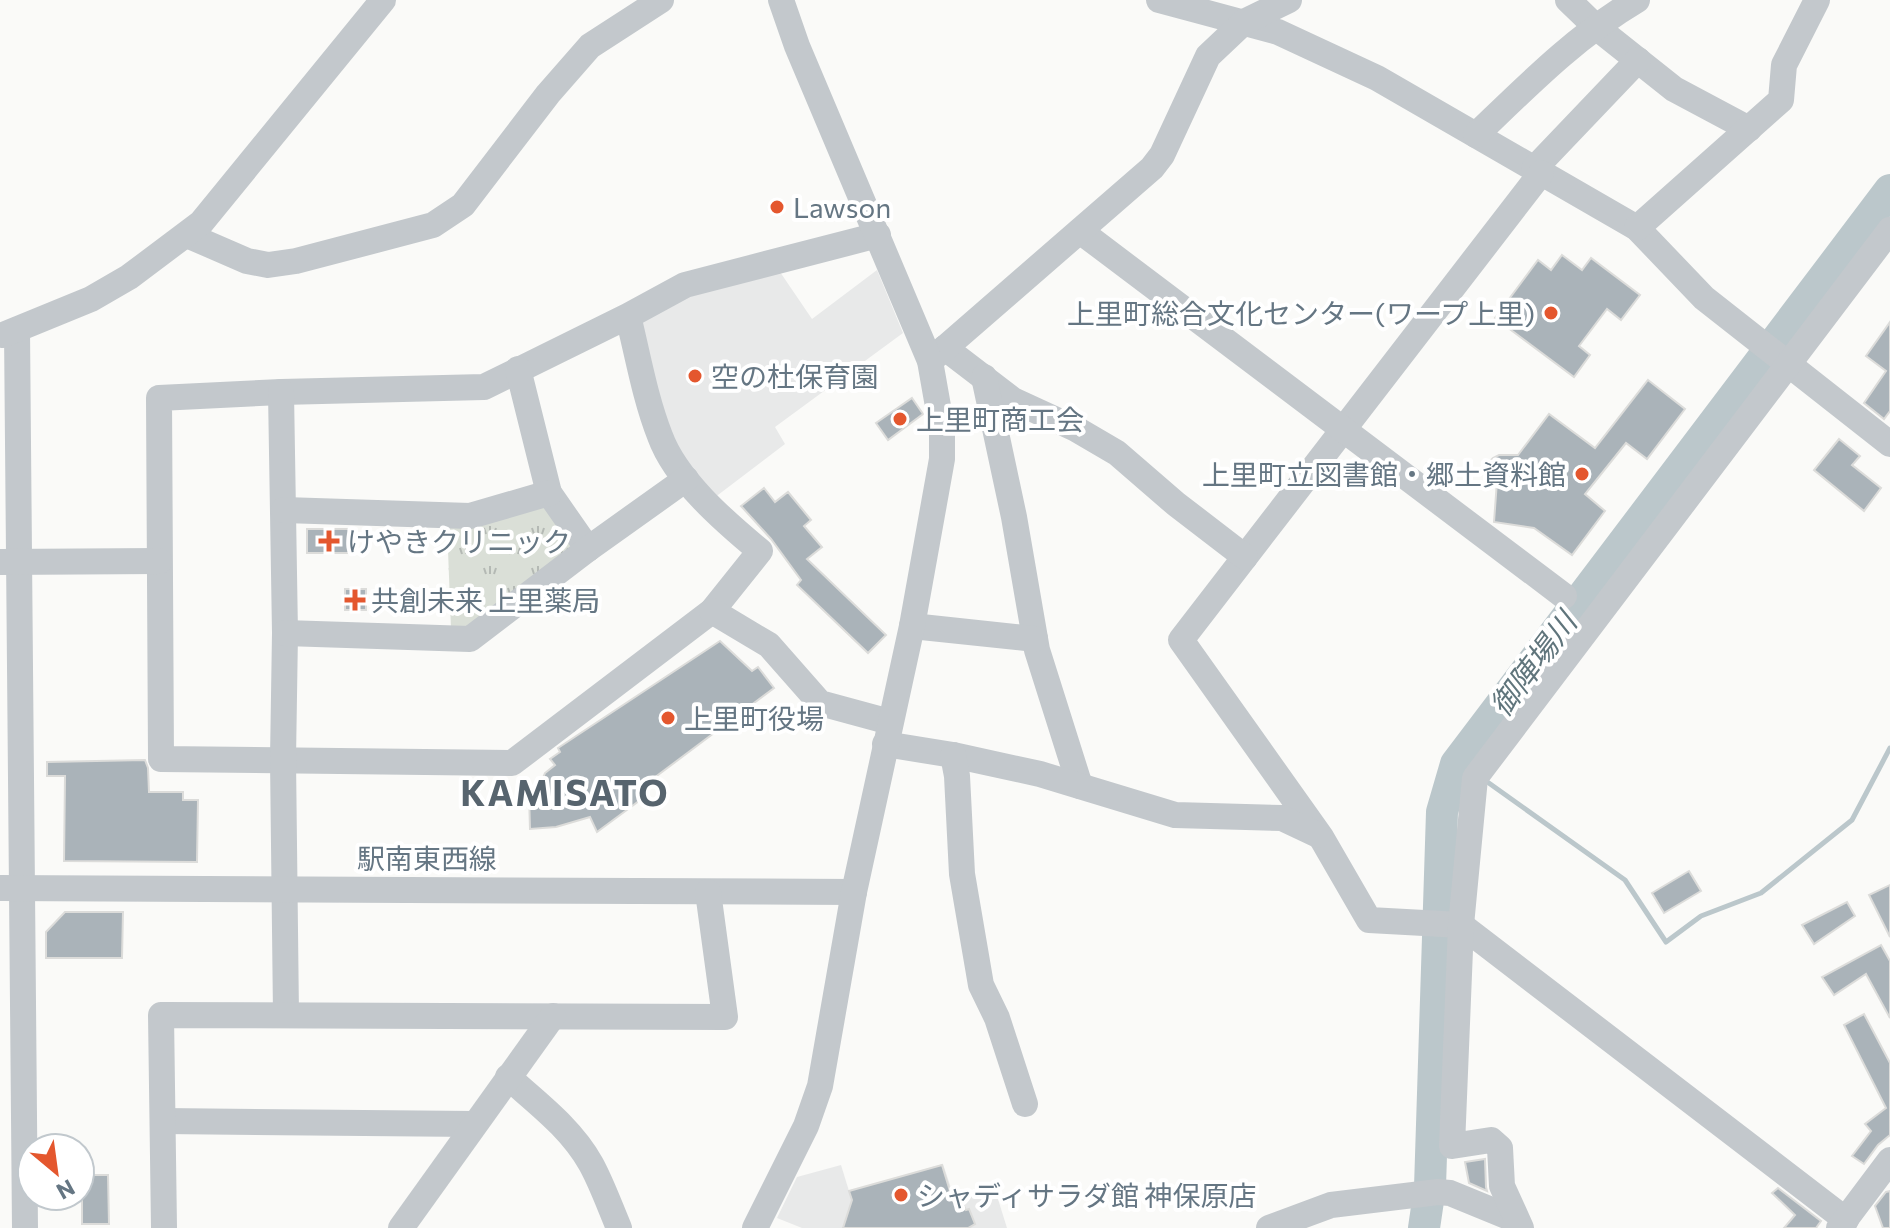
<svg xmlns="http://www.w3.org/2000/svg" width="1890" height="1228" viewBox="0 0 1890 1228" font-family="Commissioner,'Noto Sans JP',sans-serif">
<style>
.built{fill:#e8e9e9}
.park{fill:url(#park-tufts)}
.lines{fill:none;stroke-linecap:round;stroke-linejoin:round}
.stream{stroke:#bbc7cb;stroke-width:5}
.river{stroke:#bbc7cb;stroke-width:32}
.building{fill:#aab3b9;stroke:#dcdcda;stroke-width:2}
.minor{stroke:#c3c8cc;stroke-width:26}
.poi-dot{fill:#e4572e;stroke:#fff;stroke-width:3}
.labels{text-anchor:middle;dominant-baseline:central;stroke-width:8;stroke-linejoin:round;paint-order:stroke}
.poi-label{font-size:28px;fill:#657683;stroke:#fff;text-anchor:start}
.street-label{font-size:28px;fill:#657683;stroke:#fff}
.water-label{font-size:30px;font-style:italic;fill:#60757c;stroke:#fff}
.district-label{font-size:36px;font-weight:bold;letter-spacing:2px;fill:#57646e;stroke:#fff}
</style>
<defs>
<pattern id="park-tufts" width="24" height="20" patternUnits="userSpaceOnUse" patternTransform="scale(2)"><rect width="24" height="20" fill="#dadfd7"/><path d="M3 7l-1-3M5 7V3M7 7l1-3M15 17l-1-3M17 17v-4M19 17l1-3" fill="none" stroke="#b4b9b4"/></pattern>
</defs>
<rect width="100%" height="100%" fill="#fafaf8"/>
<g class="built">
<polygon points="778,269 812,319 877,270 903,333 775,427 785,444 714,498 668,439 641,318 683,297"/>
<polygon points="943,1164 955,1200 989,1191 997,1196 1007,1228 802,1228 777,1218 797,1177 841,1165 849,1191"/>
</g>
<polygon class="park" points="547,501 578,542 468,630 451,629 447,524"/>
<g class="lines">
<g class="stream">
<polyline points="1456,764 1468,770"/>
<polyline points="1486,781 1625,880 1666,942 1701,916 1761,893 1852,820 1890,748"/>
</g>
<polyline class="river" points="1424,1228 1430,1187 1442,812 1456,764 1890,190"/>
</g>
<g class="building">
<polygon points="1562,255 1582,270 1591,258 1640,295 1621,320 1607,309 1579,346 1590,355 1574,377 1495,318 1538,260 1551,270"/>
<polygon points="1890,322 1890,411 1884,419 1864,403 1886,371 1866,356"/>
<polygon points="1648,380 1685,409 1647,459 1626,443 1585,494 1605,511 1572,555 1534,528 1494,522 1497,481 1491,479 1486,470 1487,464 1493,458 1499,455 1518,455 1549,414 1595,448"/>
<polygon points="912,398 923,414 888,440 876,423"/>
<polygon points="1839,439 1860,456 1852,465 1881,488 1864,511 1814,470"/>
<polygon points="764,488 775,502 788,492 811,520 804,526 822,547 807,559 886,635 868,653 797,585 801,580 771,539 741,506"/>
<rect x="307" y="529" width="44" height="24"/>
<rect x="345" y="589" width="21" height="21"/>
<polygon points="720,641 752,671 758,667 774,688 638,790 643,798 597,832 590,817 556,827 530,829 529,794 539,787 545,773 555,765 550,759 560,752 558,748"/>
<polygon points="145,760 148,768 149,792 183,792 183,800 198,800 197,862 64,861 65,776 47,776 47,762"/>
<polygon points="1689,871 1701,891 1664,913 1652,893"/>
<polygon points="1890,885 1890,937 1869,895"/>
<polygon points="1847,902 1855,916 1814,944 1802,925"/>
<polygon points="65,912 123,912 122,958 46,958 46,932"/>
<polygon points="1881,945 1890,961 1890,1018 1866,974 1834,995 1822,977"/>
<polygon points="1864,1014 1890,1063 1890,1135 1878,1145 1864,1164 1852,1156 1871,1131 1865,1124 1886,1108 1844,1025"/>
<polygon points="1485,1159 1486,1187 1487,1191 1469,1183 1465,1162"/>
<polygon points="942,1165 953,1201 960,1199 966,1210 969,1209 975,1224 968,1228 843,1228 852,1200 849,1191"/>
<polygon points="82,1175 108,1175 109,1224 82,1224"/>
<polygon points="1778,1188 1821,1221 1816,1228 1784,1228 1795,1215 1772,1193"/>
<polygon points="1890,1191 1890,1228 1883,1228 1875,1206 1886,1192"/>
</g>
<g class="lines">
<g class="minor">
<polyline points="1159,0 1278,32 1377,78 1637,228 1704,298 1890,444"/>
<polyline points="1568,0 1596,27 1674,89 1749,129"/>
<path d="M1476 135C1527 86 1576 36 1637 0"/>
<polyline points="1534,169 1638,60"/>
<polyline points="1541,173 1181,640 1321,837 1369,920 1461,925 1846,1220"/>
<polyline points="1637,228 1781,100 1784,65 1817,0"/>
<polyline points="1080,231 1564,596"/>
<polyline points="187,235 247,261 268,265 296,261 433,225 463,205 548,94 590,46 661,0"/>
<path d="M628 316C638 356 645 398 660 436 676 480 725 522 760 551L712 611 512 763 161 759 159 398 281 392 484 387 628 316 685 285 878 235"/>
<polyline points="17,330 25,1228"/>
<polyline points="3,335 91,299 129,277 201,223 383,0"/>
<polyline points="945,348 1013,400 1076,429 1117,453 1176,504 1245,557"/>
<polyline points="930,361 1152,168 1162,155 1208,56 1244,22 1289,0"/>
<polyline points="518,369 549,493 588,549"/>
<polyline points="984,377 1014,517 1037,650 1080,786"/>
<polyline points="281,392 285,633 283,759 286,1015"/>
<polyline points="284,510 470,516 549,493"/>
<polyline points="0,562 159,561"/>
<polyline points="712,611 769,645 820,703 890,722"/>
<polyline points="912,626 1035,639"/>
<polyline points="285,633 470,639 588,549 686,479"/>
<polyline points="885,744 953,755 1040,774 1175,815 1282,818 1318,835"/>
<polyline points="953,755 957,776 962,874 981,985 997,1018 1025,1104"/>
<polyline points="0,888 854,892"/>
<path d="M508 1077C537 1103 571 1128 591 1164 602 1184 610 1207 619 1228"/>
<polyline points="163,1121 474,1124"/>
<polyline points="164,1228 161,1015 725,1017 708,892"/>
<polyline points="401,1228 553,1016"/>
<polyline points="755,1228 806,1126 820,1086 854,892 912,626 942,459 942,429 930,361 797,46 781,0"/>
<polyline points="1269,1228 1331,1205 1438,1192 1450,1193 1516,1220"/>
<polyline points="1521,1228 1502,1186 1500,1148 1491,1140 1452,1146 1461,925 1475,778 1890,230"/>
<polyline points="1839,1228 1890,1160"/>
</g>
</g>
<g class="poi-dot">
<circle cx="777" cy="207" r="8"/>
<circle cx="1551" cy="313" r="8"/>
<circle cx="695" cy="376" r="8"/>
<circle cx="900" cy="419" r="8"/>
<circle cx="1582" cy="474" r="8"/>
<path d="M325 529h8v8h8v8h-8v8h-8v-8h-8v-8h8z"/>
<path d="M351 588h8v8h8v8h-8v8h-8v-8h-8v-8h8z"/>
<circle cx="668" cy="718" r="8"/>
<circle cx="901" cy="1195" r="8"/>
</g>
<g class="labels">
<g class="poi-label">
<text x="793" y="207">Lawson</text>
<text x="1535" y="313" text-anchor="end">上里町総合文化センター(ワープ上里)</text>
<text x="711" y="376">空の杜保育園</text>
<text x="916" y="419">上里町商工会</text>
<text x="1566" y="474" text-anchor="end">上里町立図書館・郷土資料館</text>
<text x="347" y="541">けやきクリニック</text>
<text x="371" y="600">共創未来 上里薬局</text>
<text x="684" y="718">上里町役場</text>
<text x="917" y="1195">シャディサラダ館 神保原店</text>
</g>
<g class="street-label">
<text x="427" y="858">駅南東西線</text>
</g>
<g class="water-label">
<text transform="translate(1532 663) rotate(-53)">御陣場川</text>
</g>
<g class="district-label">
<text x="565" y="791">KAMISATO</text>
</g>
</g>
<g transform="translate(56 1172) rotate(151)"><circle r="38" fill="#ffffff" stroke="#c1c8cd" stroke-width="2"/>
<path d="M0-6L14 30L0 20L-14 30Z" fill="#e4572e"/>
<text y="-12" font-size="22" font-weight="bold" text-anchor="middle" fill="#657683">N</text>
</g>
</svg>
